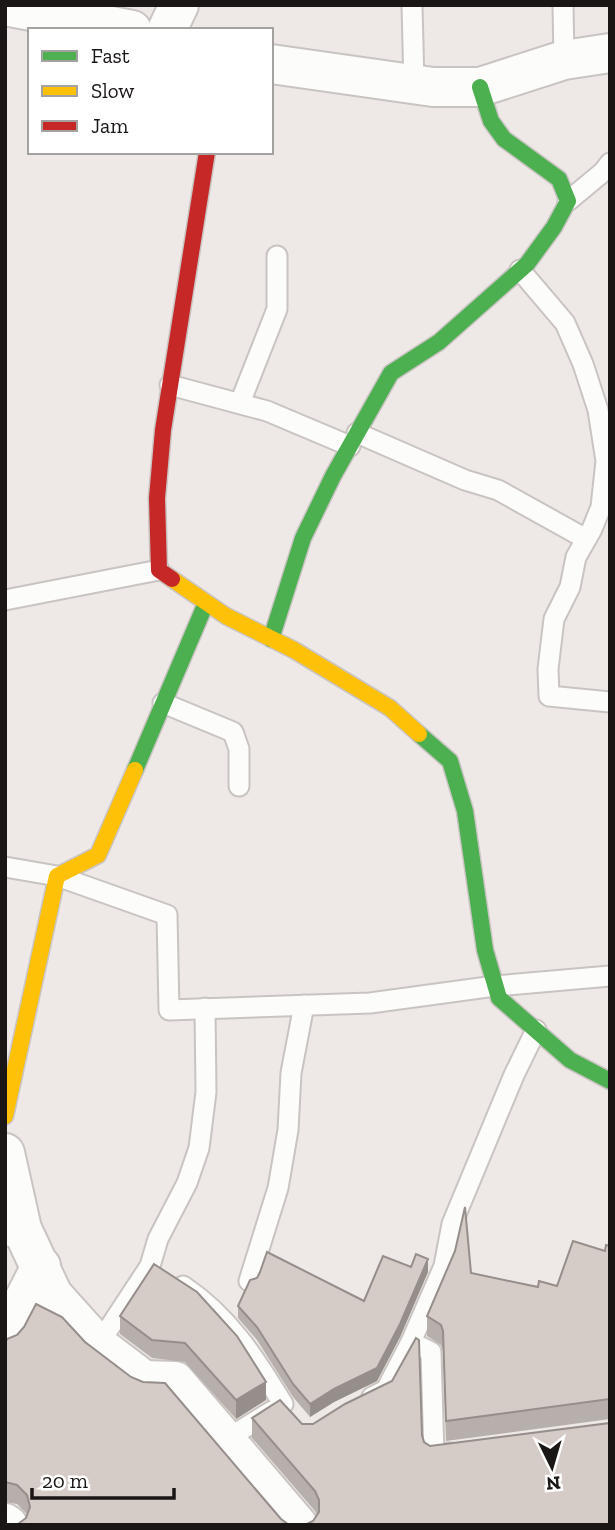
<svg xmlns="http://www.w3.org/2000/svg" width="615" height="1530" viewBox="0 0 615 1530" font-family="'Zilla Slab',serif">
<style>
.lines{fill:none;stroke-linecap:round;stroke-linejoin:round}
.lane-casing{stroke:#c9c4c2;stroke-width:23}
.street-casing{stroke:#c9c4c2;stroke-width:42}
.fast-casing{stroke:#c9c4c2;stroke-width:19}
.slow-casing{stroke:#c9c4c2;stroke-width:19}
.jam-casing{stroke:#c9c4c2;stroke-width:19}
.lane{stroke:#fcfcfb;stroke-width:19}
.street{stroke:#fcfcfb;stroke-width:38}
.fast{stroke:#4caf50;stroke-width:16}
.slow{stroke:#ffc107;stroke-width:16}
.jam{stroke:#c62828;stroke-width:16}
.wall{fill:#b7afab}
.shaded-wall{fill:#958e8b}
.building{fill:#d5cbc7;stroke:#958e8b;stroke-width:2}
</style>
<rect width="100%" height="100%" fill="#eee8e6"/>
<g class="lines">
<g class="lane-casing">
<g id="lane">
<polyline points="412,5 414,85"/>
<polyline points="563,5 564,60"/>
<polyline points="568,201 603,172 610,163"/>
<polyline points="520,270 565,323 583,364 598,410 606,461 601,507 592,529 576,557 570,587 554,619 548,669 549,696 610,702"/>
<polyline points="170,385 267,411 350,446"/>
<polyline points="240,403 277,309 277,256"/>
<polyline points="357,433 465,480 498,490 586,539"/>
<polyline points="5,600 159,570"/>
<polyline points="163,703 233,732 239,749 239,786"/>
<polyline points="5,867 57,876 167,915 169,1010 370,1003 495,986 610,976"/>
<polyline points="249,1281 278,1188 288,1130 291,1073 304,1005"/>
<path d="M183 1286C229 1317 255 1358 283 1404"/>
<polyline points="411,1342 431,1352 434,1455 450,1453"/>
<polyline points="98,1345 150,1266 158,1239 187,1183 199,1148 206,1092 205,1008"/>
<polyline points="372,1397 386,1390 411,1342 444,1266 452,1224 514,1075 536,1030"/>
<polyline points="225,1440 272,1411"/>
</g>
</g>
<g class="street-casing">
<g id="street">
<polyline points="5,6 132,30"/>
<polyline points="167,30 179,5"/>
<polyline points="271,64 433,87 480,87 564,60 610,53"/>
<polyline points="5,1153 22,1229"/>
<polyline points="5,1226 22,1229 53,1295 98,1345 144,1380 175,1381 298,1525"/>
<polyline points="5,1337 41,1266"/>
<polyline points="5,1523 8,1525"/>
</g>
</g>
<g class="fast-casing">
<g id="fast">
<polyline points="271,639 303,538 333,476 391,373 439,342 527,264 554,227 568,201 559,179 504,139 491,121 480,87"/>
<polyline points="419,734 450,761 465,811 485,950 499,998 570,1060 610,1081"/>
<polyline points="135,770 206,603"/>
</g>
</g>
<g class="slow-casing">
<g id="slow">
<polyline points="172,579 226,616 294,650 390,708 419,734"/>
<polyline points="5,1116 57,876 98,855 135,770"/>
</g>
</g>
<g class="jam-casing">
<polyline id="jam" points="172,579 159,570 157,498 163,430 207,152"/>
</g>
<use href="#lane" class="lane"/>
<use href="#street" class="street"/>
<use href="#fast" class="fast"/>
<use href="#slow" class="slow"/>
<use href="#jam" class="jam"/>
</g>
<g class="wall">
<polygon points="610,1246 610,1419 446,1441 443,1351 441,1345 427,1336 427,1316 471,1273 538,1287 557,1286 605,1251"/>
<polygon points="154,1264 266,1400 236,1419 185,1362 152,1358 120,1334 120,1316"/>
<polygon points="428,1272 400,1337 377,1381 334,1402 310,1417 293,1397 257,1340 238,1318 238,1306 364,1301"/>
<polygon points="85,1342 281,1519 18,1524 26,1518 27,1514 17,1504 5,1502 5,1343"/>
<polygon points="252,1418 302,1424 422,1435 424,1442 430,1446 313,1521 317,1515 315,1511 252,1438"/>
</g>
<g class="shaded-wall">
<polygon points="428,1259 428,1272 400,1337 377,1381 334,1402 310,1417 310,1404"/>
<polygon points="266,1382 266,1400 236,1419 236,1400"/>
</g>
<g class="building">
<polygon points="465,1207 471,1273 538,1287 539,1281 557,1286 573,1241 605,1251 606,1245 610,1246 610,1399 446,1421 443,1331 441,1325 427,1316 455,1251"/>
<polygon points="267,1252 364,1301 383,1256 411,1267 416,1254 428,1259 400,1324 377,1368 334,1389 310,1404 293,1384 257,1327 238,1306 250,1280 257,1278 260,1272"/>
<polygon points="154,1264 197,1292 237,1336 266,1382 236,1400 185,1343 152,1340 120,1316"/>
<polygon points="36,1304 62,1317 85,1342 131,1377 143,1382 165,1383 281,1519 289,1525 16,1525 18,1524 26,1518 30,1507 27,1495 17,1485 5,1482 5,1343 7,1339 17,1335 24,1327"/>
<polygon points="416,1338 419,1340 422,1435 424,1442 430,1446 610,1423 610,1525 305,1525 313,1521 319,1512 319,1500 315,1491 252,1418 280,1400 302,1424 313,1424 345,1404 392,1381"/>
</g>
<rect width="615" height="1530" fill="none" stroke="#1a1615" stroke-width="14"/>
<rect x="28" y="28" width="245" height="126" fill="#ffffff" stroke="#a3a2a1" stroke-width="2"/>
<rect x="42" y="51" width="35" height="10" fill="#4caf50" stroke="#a3a2a1" stroke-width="2"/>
<text x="91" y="63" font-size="21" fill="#1a1615">Fast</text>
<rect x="42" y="86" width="35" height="10" fill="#ffc107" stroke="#a3a2a1" stroke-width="2"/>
<text x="91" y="98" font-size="21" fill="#1a1615">Slow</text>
<rect x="42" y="121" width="35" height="10" fill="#c62828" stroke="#a3a2a1" stroke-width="2"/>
<text x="91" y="133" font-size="21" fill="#1a1615">Jam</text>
<g transform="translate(552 1467) rotate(175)" stroke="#ffffff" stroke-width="5" paint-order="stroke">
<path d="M0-5L12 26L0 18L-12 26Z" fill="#1a1615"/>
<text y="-10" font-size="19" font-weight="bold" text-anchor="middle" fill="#1a1615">N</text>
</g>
<path d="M32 1488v10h142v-10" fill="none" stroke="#1a1615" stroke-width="3.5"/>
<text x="42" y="1488" font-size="21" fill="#1a1615" stroke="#ffffff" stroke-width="5" paint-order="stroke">20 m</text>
</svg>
